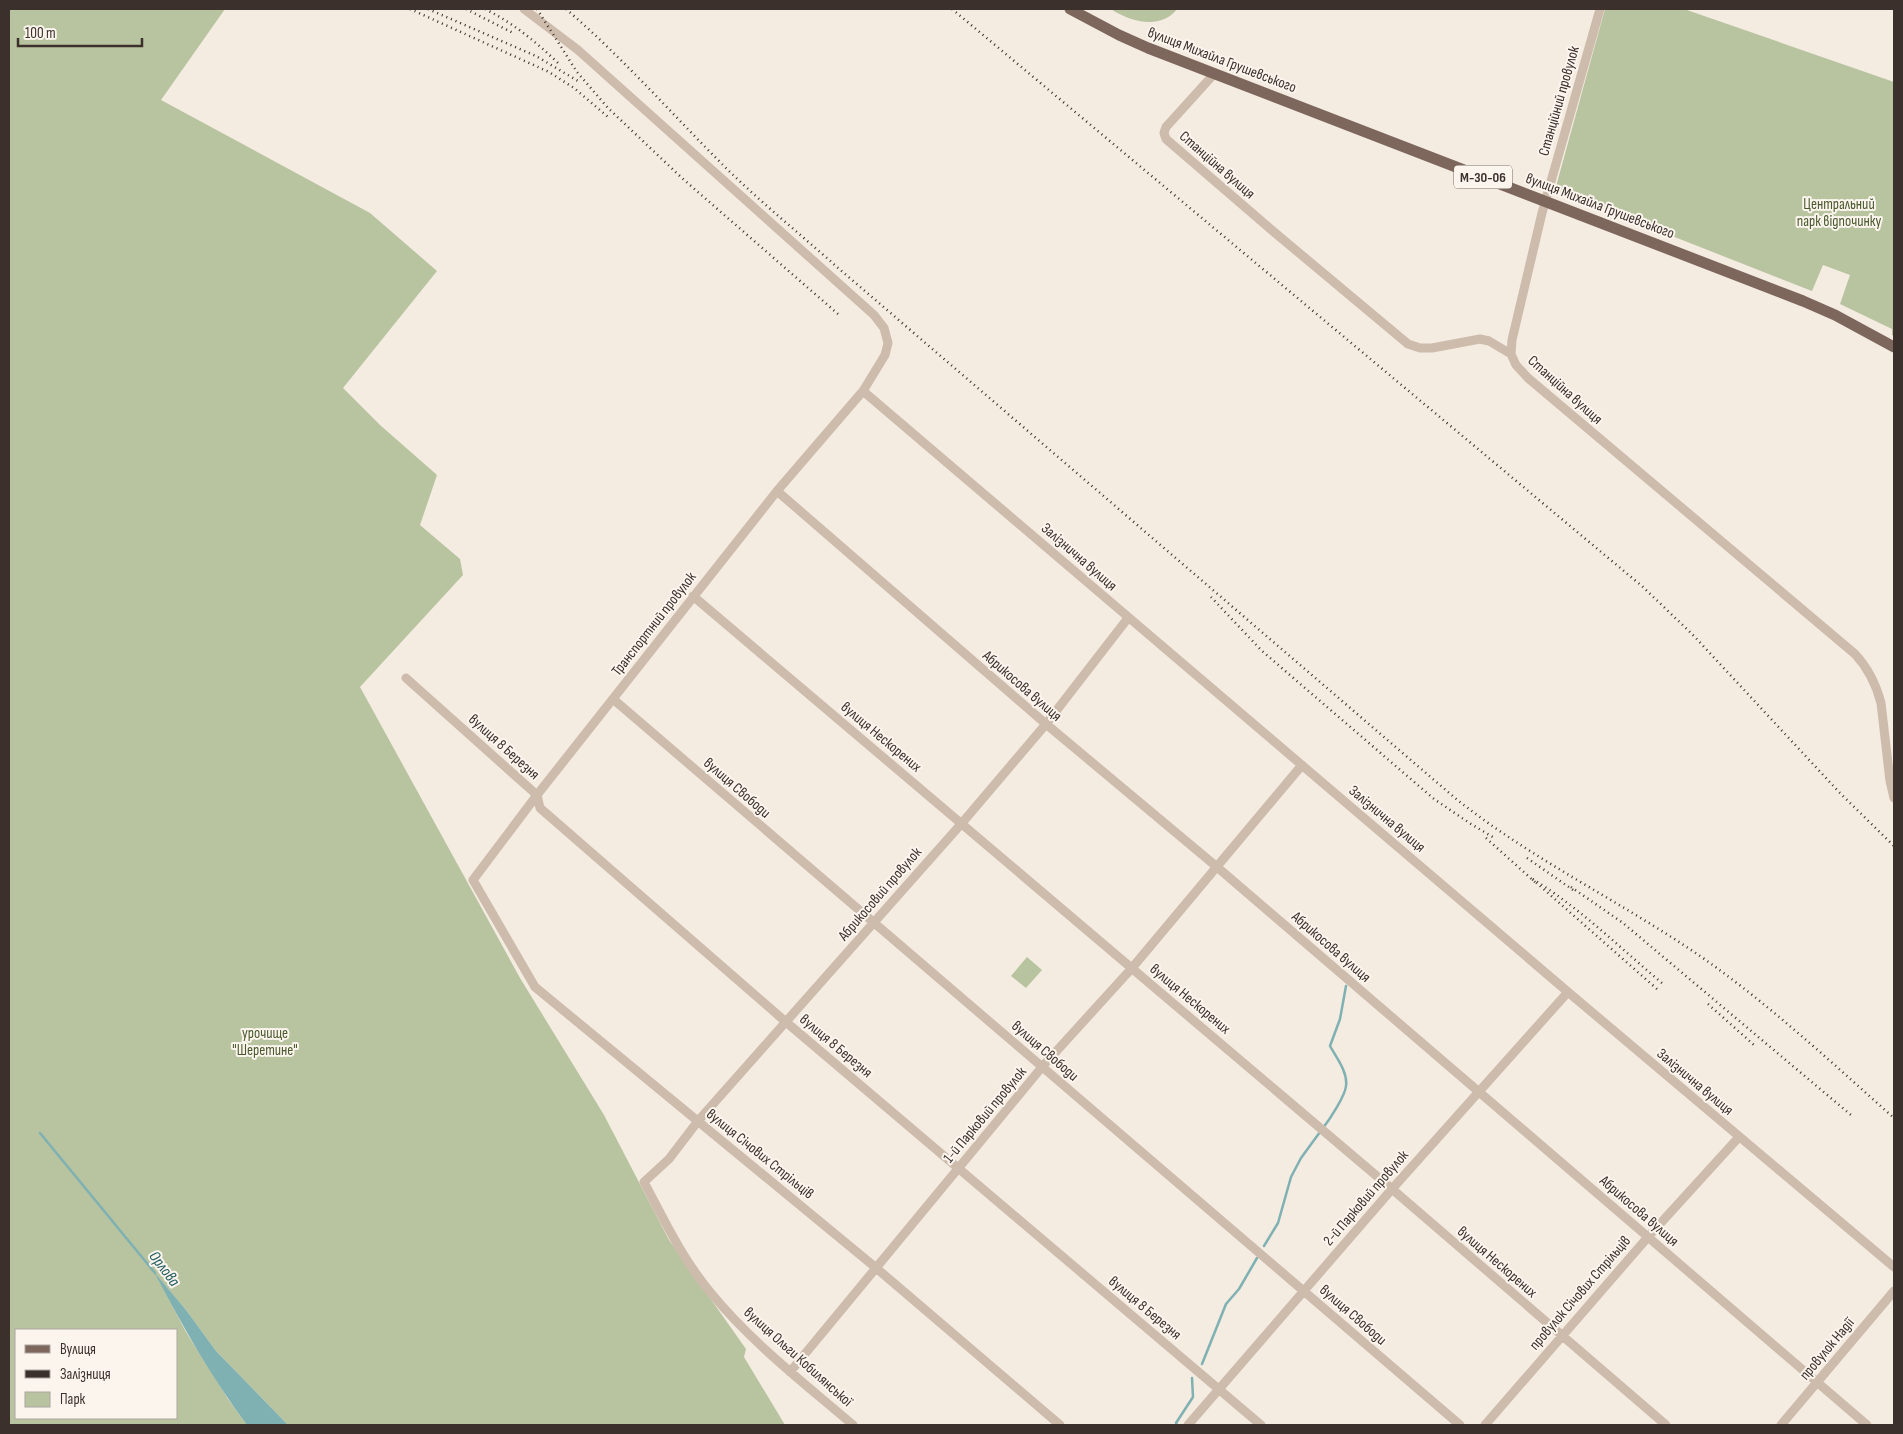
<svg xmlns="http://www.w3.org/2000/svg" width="1903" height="1434" font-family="'Sofia Sans Condensed',sans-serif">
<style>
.green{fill:#b8c4a0;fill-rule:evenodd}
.water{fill:#7fb0b2}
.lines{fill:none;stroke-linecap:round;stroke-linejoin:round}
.stream{stroke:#7fb0b2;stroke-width:2.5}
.minor{stroke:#cdbbac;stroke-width:9}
.major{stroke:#7d675c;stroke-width:11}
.rail{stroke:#3b302b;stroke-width:2.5;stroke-dasharray:1 4;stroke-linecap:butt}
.labels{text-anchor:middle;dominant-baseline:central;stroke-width:4;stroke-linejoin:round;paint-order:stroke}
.shield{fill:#fbf5ee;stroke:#756b66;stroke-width:1}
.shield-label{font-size:14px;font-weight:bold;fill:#3b302b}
.street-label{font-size:15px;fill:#3b302b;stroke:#fbf5ee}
.park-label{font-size:15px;fill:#4a5a2e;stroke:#fbf5ee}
.water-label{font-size:16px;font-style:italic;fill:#1f5a5e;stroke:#fbf5ee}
</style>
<rect width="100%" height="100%" fill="#f4ebe1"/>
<path class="green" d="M9 9H225L161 100 370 213 437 271 343 388 380 425 437 475 420 525 460 559 463 575 360 687 520 978 604 1115 669 1240 746 1349 744 1357 785 1425H288L216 1351 186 1310 156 1275 186 1332 228 1399 247 1425H9ZM16 1330H176V1418H16Z
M1111 9H1177C1161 30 1130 22 1111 9Z
M1605 9H1684L1894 82V336L1892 335V329L1840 304 1850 275 1823 265 1812 291 1555 190Z
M1027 957 1042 970 1026 988 1011 976Z"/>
<path class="water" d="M154 1272 186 1310 216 1351 288 1425H247C211 1377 182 1325 154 1272Z"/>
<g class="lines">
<path class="stream" d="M1323 1128C1330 1119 1345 1096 1346 1086 1348 1072 1336 1057 1330 1046L1340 1019 1346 986
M40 1133 155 1273
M1264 1246 1278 1223 1291 1177 1301 1158 1320 1132
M1202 1364 1226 1304 1239 1289 1257 1258
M1177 1425 1176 1423 1193 1397 1192 1378"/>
<path class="minor" d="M524 9 578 50 874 315 884 328 888 343 885 355 863 391 777 491 537 795 473 880 535 987 875 1267 1060 1425
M1214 74 1166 127 1164 133 1166 139 1274 232 1408 344 1420 348H1432L1480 339 1489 341 1511 354 1516 365 1528 378 1855 654C1869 669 1876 684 1881 703L1890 781 1894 798
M1511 354 1512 340 1542 213 1600 9
M863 391 1568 992 1894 1267
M777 491 1046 724 1217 867 1867 1425
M693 596 1392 1189 1666 1425
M406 678 537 795 540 808 786 1022 1261 1425
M613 699 1460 1425
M790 1372 1042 1067 1132 968 1302 765
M853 1425C804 1383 752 1343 711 1293 683 1260 664 1220 644 1182L669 1159 698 1121 962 823 1046 724 1128 618
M1188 1425 1392 1189 1568 992
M1485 1425 1648 1237 1739 1137
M1781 1425 1894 1291"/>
<path class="major" d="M1070 9 1119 35 1148 48 1803 301 1835 315 1894 347"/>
<path class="rail" d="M410 9 549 72 574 88 608 117
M428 9 536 56 578 81
M466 9 515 34
M485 9C513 23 535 41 558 63
M537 9 577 72 608 108 683 179 838 314
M566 9C622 57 671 113 723 165 759 201 799 233 837 267L1455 798C1531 859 1620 901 1700 956 1769 1004 1831 1062 1894 1118
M952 9 1643 587 1693 635 1839 792 1894 846
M1211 597 1262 651 1434 799 1471 824 1496 839
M1486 838 1536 883
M1527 858 1576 892
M1571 887 1623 923 1851 1115
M1657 989 1531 878C1579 907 1619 947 1662 983
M1708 1004 1754 1045"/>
</g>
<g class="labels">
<rect class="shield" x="1454" y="165.5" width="58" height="23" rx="4"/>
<g class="shield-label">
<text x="1483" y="177">М-30-06</text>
</g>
<g class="street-label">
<text transform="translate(1222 60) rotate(21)">вулиця Михайла Грушевського</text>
<text transform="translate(1559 101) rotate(-74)">Станційний провулок</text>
<text transform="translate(1217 165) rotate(41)">Станційна вулиця</text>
<text transform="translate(1600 206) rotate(21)">вулиця Михайла Грушевського</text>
<text transform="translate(1565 390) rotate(42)">Станційна вулиця</text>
<text transform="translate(1079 557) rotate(41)">Залізнична вулиця</text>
<text transform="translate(654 624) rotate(-52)">Транспортний провулок</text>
<text transform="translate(1022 686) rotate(41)">Абрикосова вулиця</text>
<text transform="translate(881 737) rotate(40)">вулиця Нескорених</text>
<text transform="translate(504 747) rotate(42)">вулиця 8 Березня</text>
<text transform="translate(737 788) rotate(41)">вулиця Свободи</text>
<text transform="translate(1387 819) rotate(40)">Залізнична вулиця</text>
<text transform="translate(880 894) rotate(-49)">Абрикосовий провулок</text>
<text transform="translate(1331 947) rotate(41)">Абрикосова вулиця</text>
<text transform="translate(1190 999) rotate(40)">вулиця Нескорених</text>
<text transform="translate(836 1046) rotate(40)">вулиця 8 Березня</text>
<text transform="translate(1045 1051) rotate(41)">вулиця Свободи</text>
<text transform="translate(1695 1082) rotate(40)">Залізнична вулиця</text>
<text transform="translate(985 1115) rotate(-50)">1-й Парковий провулок</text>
<text transform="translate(760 1154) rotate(39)">вулиця Січових Стрільців</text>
<text transform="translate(1366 1198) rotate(-49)">2-й Парковий провулок</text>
<text transform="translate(1639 1211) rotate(41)">Абрикосова вулиця</text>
<text transform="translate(1497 1262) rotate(41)">вулиця Нескорених</text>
<text transform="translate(1580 1293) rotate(-49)">провулок Січових Стрільців</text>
<text transform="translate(1145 1308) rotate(40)">вулиця 8 Березня</text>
<text transform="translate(1353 1315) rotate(41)">вулиця Свободи</text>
<text transform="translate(1827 1349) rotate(-50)">провулок Надії</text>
<text transform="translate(798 1357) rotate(42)">вулиця Ольги Кобилянської</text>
</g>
<g class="park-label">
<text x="1839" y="204">Центральний<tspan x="1839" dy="17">парк відпочинку</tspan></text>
<text x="265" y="1033">урочище<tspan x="265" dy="17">"Шеретине"</tspan></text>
</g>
<g class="water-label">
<text transform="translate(164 1269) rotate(53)">Орлова</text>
</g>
</g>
<rect width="1903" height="1434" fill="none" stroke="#3b302b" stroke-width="20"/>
<rect x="15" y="1329" width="162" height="90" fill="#fbf5ee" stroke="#aea6a0"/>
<rect x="25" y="1345" width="25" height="8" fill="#7d675c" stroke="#aea6a0"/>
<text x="60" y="1354" font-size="15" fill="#3b302b">Вулиця</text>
<rect x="25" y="1370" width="25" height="8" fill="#3b302b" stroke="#aea6a0"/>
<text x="60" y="1379" font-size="15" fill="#3b302b">Залізниця</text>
<rect x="25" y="1392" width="25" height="15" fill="#b8c4a0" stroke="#aea6a0"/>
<text x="60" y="1404" font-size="15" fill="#3b302b">Парк</text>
<path d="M18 38v8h124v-8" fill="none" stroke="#3b302b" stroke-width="2.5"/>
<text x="25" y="38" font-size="15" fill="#3b302b" stroke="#fbf5ee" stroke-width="4" paint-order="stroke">100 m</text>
</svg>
